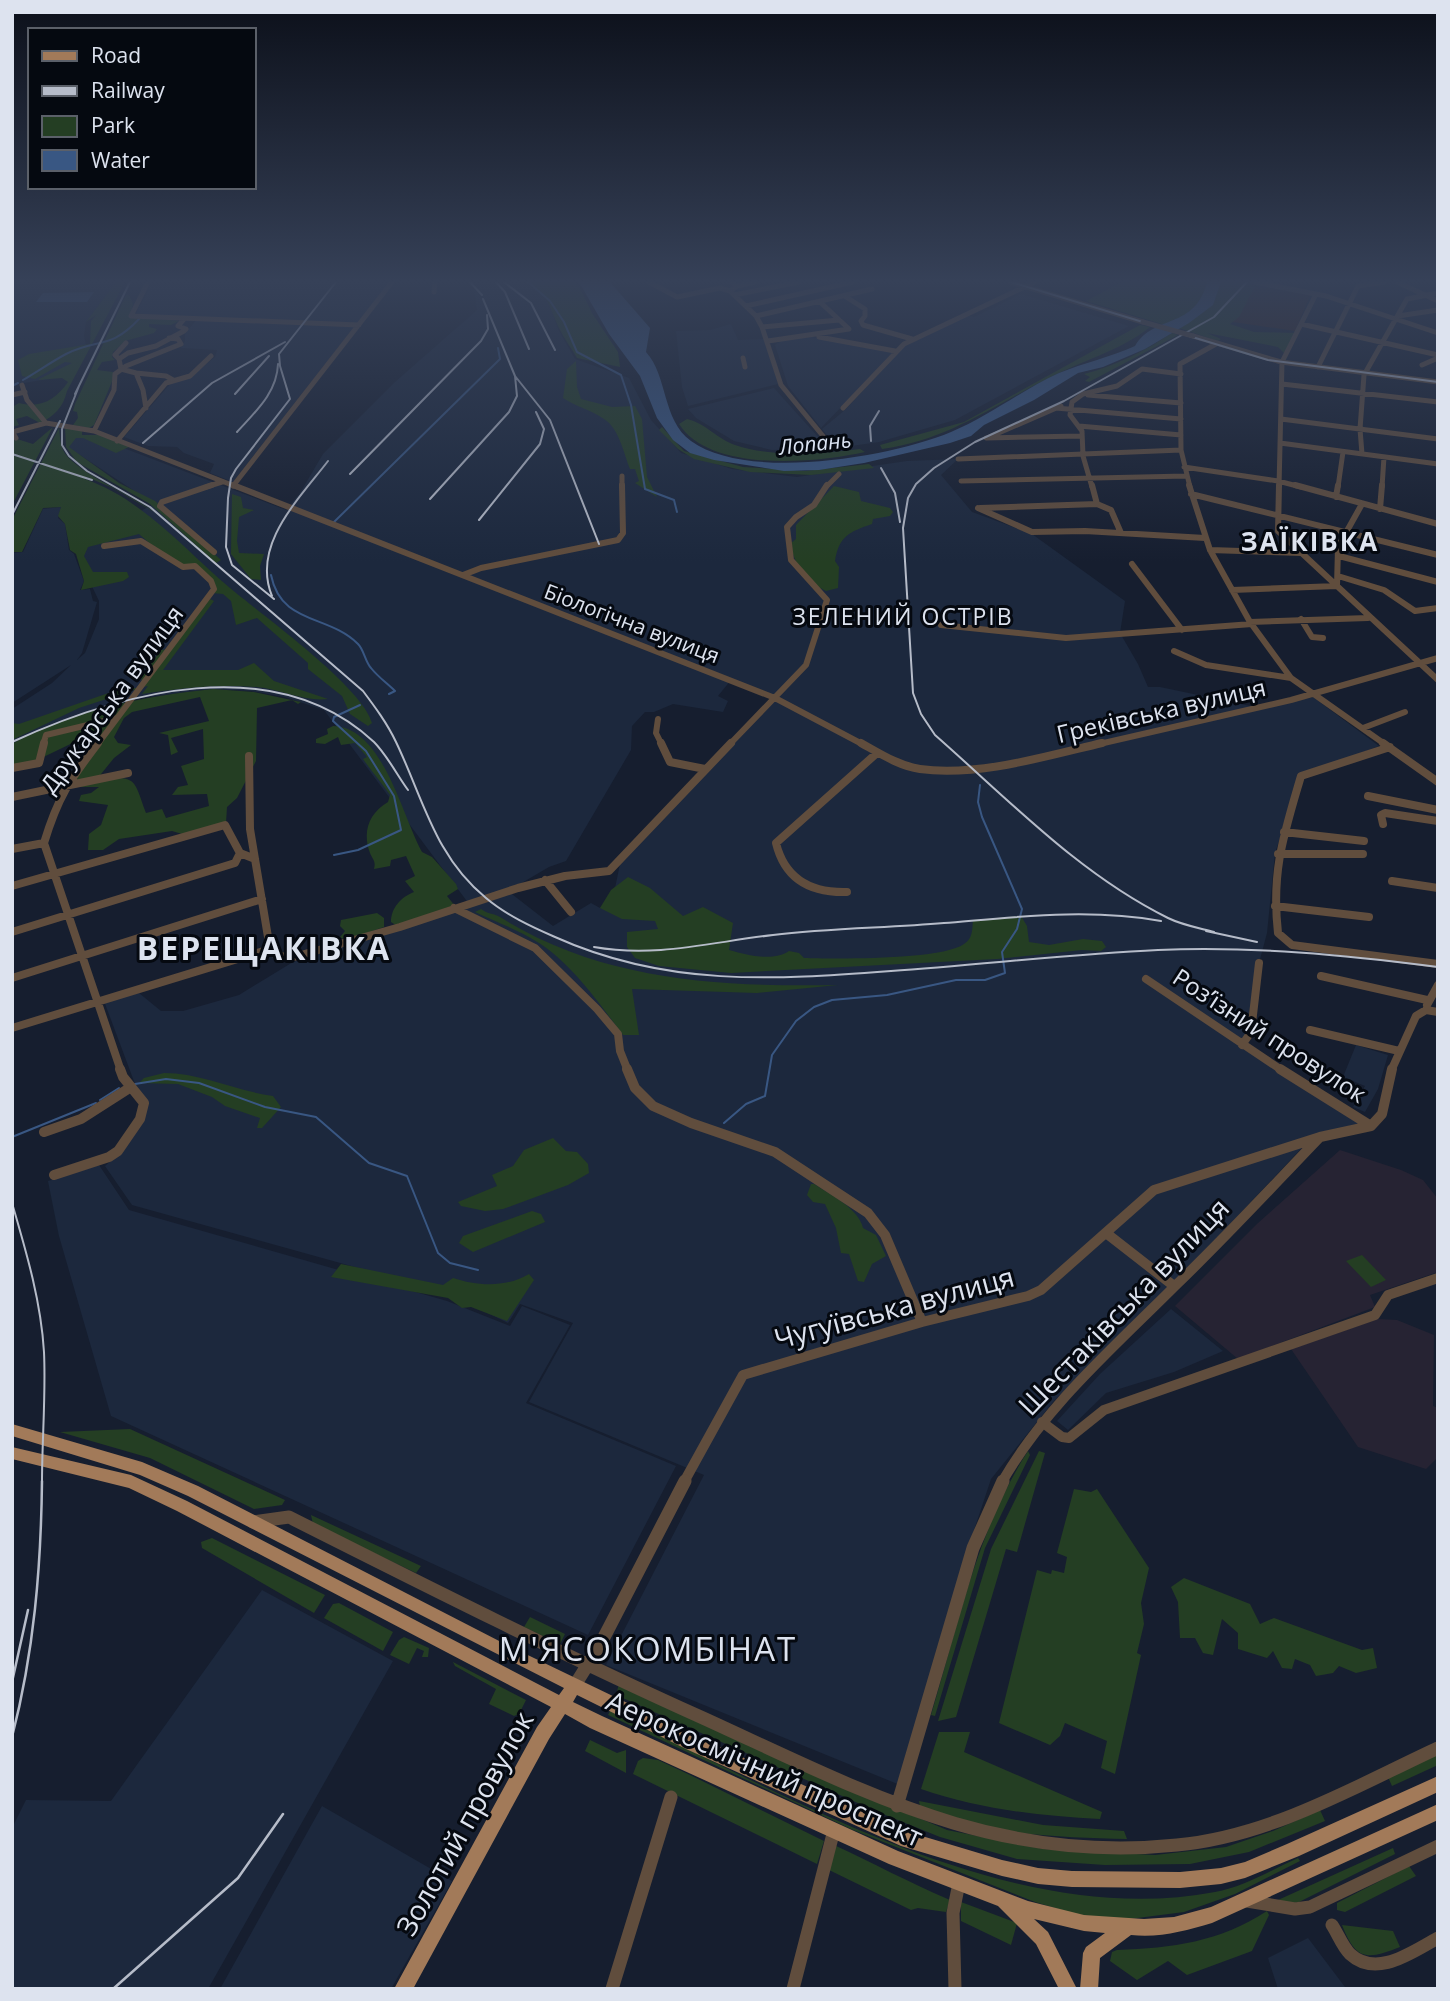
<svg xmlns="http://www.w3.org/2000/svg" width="1450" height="2001" font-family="'Open Sans',sans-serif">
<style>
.built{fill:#1c283d;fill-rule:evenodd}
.education{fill:#262333}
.medical{fill:#33201d}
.green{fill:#243e23;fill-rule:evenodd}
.water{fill:#395783}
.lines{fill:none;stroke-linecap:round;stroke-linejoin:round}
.stream{stroke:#395783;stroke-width:2}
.minor-far4{stroke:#604d3d;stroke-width:5}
.minor-far3{stroke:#604d3d;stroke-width:6}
.minor-far2{stroke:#604d3d;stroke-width:8}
.minor-far1{stroke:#604d3d;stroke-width:10}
.minor{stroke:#604d3d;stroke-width:13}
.major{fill:#a27a59;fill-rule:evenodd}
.tram{stroke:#b6bcc9;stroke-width:2}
.rail-far1{stroke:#b6bcc9;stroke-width:2}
.rail{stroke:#b6bcc9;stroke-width:2.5}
.minor-bridge{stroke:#604d3d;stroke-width:5}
.labels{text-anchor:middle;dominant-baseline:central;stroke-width:6;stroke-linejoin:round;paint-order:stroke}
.far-water-label{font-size:21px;font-style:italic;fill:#dbe4f3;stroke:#050910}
.far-street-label{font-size:21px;fill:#dde3ef;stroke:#050910}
.far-quarter-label{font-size:23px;letter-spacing:2px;fill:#dde3ef;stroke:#050910}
.street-label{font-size:24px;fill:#dde3ef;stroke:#050910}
.far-district-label{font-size:26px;font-weight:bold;letter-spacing:2px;fill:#dde3ef;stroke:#050910}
.near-street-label{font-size:28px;fill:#dde3ef;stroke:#050910}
.district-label{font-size:32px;font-weight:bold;letter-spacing:2px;fill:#dde3ef;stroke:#050910}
.near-quarter-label{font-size:33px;letter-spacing:2px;fill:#dde3ef;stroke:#050910}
</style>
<rect width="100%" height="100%" fill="#161e2f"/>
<path class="built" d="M12 282H116L86 322 84 336 86 345 69 371 48 379 12 385Z
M201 282H389L233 482 210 473 214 464 184 453 177 447 148 446 124 437 171 383 189 378 215 357 217 350 181 348 185 341V334L197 319 136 313 151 286Z
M473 282H519L538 291 549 303 558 329 575 359 629 378 651 420 681 453 732 469 797 477 907 461 958 459 941 475 972 512 1032 534 1125 601 1120 633 1138 664 1148 687H1160L1260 708 1313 697 1379 746 1301 776 1275 853 1267 933 1259 963 1253 1024 1243 1045 1364 1124 1314 1135 1198 1258 1053 1402 991 1479 970 1542 900 1785 606 1665 704 1475 529 1402 573 1323 520 1304 508 1323 448 1293 132 1205 105 1166 113 1159 144 1108 104 1001 139 993 161 1011H183L239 995 293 962 475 903 469 904 324 710 285 697 251 691 213 689 179 693 141 698 79 716 32 733 12 744V709L52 683 71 665 12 703V553L23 552 43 509 61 507 58 518 65 524 69 550 74 554 84 581 80 590 90 589 93 601 97 602 82 653 77 660 85 653 99 619V601L76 553 104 530 154 504 68 447 76 436 113 444 286 510 300 493 323 454 395 382 477 310ZM731 680 775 698 621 859 614 893 600 908 591 903 553 926 508 891 549 867 566 861 631 750 632 726 645 712H654L673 704 723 712 728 701 718 696Z
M1021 294 1129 326 955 420 879 442 844 447 830 439 822 429 845 410 905 345 967 315 974 317Z
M731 324 738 340 764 339 778 384 688 406 682 387 676 331 710 330Z
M812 337 894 352 821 428 788 386 775 345 782 340Z
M774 388 828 448 772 450 734 441 696 418 688 409Z
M1356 1045 1388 1055 1378 1089 1365 1112 1353 1107 1365 1086 1343 1077Z
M99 1165 129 1210 447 1301 510 1326 522 1306 570 1325 526 1403 676 1466 588 1635 111 1416 59 1236 48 1181Z
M1171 1309 1223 1351 1174 1372 1106 1393 1068 1430 1057 1421 1100 1374Z
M262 1590 393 1661 208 1989H12V1828L26 1800 111 1801Z
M322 1806 452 1881 391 1989H220Z
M1308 1938 1345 1987 1355 1989H1278L1268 1958Z"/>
<path class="education" d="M1340 1150 1401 1170 1423 1180 1438 1199V1272L1370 1295 1375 1307 1238 1359 1175 1306 1258 1223Z
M1378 1319 1397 1320 1434 1335 1433 1406 1438 1408V1457L1426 1469 1358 1447 1291 1349Z"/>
<path class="medical" d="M1255 286 1311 294 1295 331 1233 322Z"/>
<path class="green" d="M116 282H125L67 391C63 408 54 416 40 423L27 416 16 419 19 425 12 427V407L19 403C41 409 56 399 68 382L62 378 37 380 72 363 65 362 35 379 22 376 18 360 29 354 90 344 91 321 96 315 86 322Z
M525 282H574L580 288 592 313 618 352 620 367 577 358C572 349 565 340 560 330 549 308 550 294 525 282Z
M1122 282H1207C1202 305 1186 317 1165 325L1086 301Z
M1221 282H1249L1255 286 1239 317 1230 324 1254 332 1297 333 1284 353 1278 347 1207 333 1221 339 1218 341 1179 328 1213 305Z
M126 295H129L133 304 130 316 179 321 171 325 149 324V327L157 329 154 333 125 341 113 352 112 357 115 360 102 362 97 370 113 372V379L94 425 89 428 73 425 78 418 77 412 73 411 75 404Z
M1140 325 1150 327C1123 349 1087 359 1055 375 995 404 950 440 882 449L880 445 964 422Z
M1172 333 1178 335 1089 382 1085 381 1090 377 1084 374C1115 366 1145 351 1172 333Z
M576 361 577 387 581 399 612 407 635 406 642 419 647 477 657 497 635 483 639 481 635 469H630C624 454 619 428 604 419 592 410 576 407 563 398L567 369Z
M687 419C707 424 717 439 735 445 775 458 819 454 860 449L865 452C816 463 710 473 679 424Z
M53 427 12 505V434L17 439 33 444Z
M65 427 82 431V435H104L131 446 116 453 83 438H76L69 447 119 483 155 501 221 560 216 563 150 504 77 462 66 447Z
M662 427 684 451 743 467 805 471 869 464 874 468 811 475 750 472 694 459 678 449 659 430Z
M59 428C60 435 60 443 63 450 72 470 133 496 154 512L113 488 87 477 85 479C104 486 121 495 137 507 171 531 199 562 230 588 261 614 363 687 372 723L368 726 350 714 342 696 308 669V663L257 618 236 625 231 601 223 594 212 593 214 589 195 566H176L139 534 88 547 84 556 93 572H127L129 577 123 581 81 590 84 581 76 554 70 550 65 524 58 516 61 507 43 508 22 552H12V520Z
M834 486 859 492 861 501 890 508 893 512 890 516 873 519 872 524C849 532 839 536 835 561L839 567 838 588 826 591C809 583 791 561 791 543L796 539V525Z
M232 494 241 497 243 508 254 510 239 517 237 541 239 553 264 554 260 566 261 580 251 579 231 554Z
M210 599 214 601 163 670H238L254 663 274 681 328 699C305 702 280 689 257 687 218 684 181 688 142 694L148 686 143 687 141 677 161 650 171 649Z
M123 688H140L79 708 12 740V723L19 724Z
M213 689 254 692 301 702 298 704 292 700 257 708 256 761 237 798 227 807 226 823 182 834 172 831 119 839 103 850H88L89 834 101 825 108 805 79 801 81 795 91 793 99 787H74L68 783 97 743 85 737 31 763 12 766V744C73 710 144 696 213 689ZM200 697 209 721 159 733 168 735 171 755 178 752 171 738 203 729 204 759 181 766 188 785 178 787 172 795 207 794 209 806 166 818 162 809 146 813C133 777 137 776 97 779L114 758 131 745 118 743 114 737 124 718 132 712Z
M333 726C383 727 402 816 422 852L432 857 456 884 458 889 447 896 455 906 397 926 391 922C391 908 401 897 414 892L405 881 415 876 406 856 391 860 390 866 374 869C376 861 373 860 370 853 362 832 369 813 388 802L390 795C381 782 372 772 363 759L367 757 355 743 341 745 338 737 325 744 316 743V739L328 734 327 729Z
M628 877 650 888 683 916 703 907 733 923 729 950C747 955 773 962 789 951L799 953 804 958C835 959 942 960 964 944 973 938 972 930 973 920L1021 916 1027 926 1029 942 1049 945 1083 939 1102 941 1106 947 1101 951 1082 950 997 959 731 973 659 966 635 958 627 947V932L658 929 655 921 622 919 600 908 611 890Z
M481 909C487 914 493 913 500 917 602 981 721 987 838 985L757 993 632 989 639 1035H623C599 1003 573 965 539 943 519 930 496 922 475 912Z
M377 913 384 918V927L345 940 340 937 345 931 340 926 341 920Z
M164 1073C201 1073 236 1091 273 1096L281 1107 262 1128H257L260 1118 225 1106 212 1097 178 1084 139 1083 144 1078Z
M553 1138 566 1151 577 1152 588 1164 589 1173 568 1185 503 1209 485 1211 461 1206 458 1202 497 1186 492 1175 513 1166 524 1150Z
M811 1184H814C831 1195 858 1208 863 1228L876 1235 886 1256 872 1264 864 1282 858 1281 849 1254 841 1253 836 1228 825 1204 813 1202 807 1195Z
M532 1211 541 1214 545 1222 473 1252 459 1243 463 1236Z
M1362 1255 1386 1280 1371 1287 1346 1261Z
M341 1264 443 1285 453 1278C477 1286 506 1288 529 1274L534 1280 507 1321 471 1307 462 1308 448 1298 331 1277Z
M130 1429 285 1500 282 1505 254 1509 150 1458 60 1432Z
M1028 1451 1030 1455 985 1548 935 1716 931 1715C958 1625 977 1530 1028 1451Z
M1039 1451 1045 1453 1017 1552 1006 1549 956 1717 938 1721 991 1549Z
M1074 1489 1091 1492 1097 1489 1149 1568 1141 1603 1144 1624 1137 1653 1141 1655 1115 1774 1101 1768 1107 1741 1065 1723 1060 1736 1050 1745 999 1723 1037 1570 1051 1574 1052 1570 1064 1573 1067 1557 1057 1553Z
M311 1515 421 1566 416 1573 313 1524Z
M212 1538 325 1595 314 1613 202 1548 201 1542Z
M1184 1578 1250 1604 1260 1624 1274 1618 1362 1650 1373 1648 1377 1668 1356 1673 1339 1666 1333 1673 1316 1676 1310 1665 1295 1659 1292 1669 1282 1668 1273 1651 1267 1658 1238 1649V1633L1222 1619 1213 1655 1203 1653 1195 1638H1180L1178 1602 1171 1587Z
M339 1603 393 1632 383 1651 324 1618 333 1604Z
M530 1617 565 1634 560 1644 524 1627Z
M404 1637 429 1648 428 1657H422L424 1651 417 1648 409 1664 390 1655 399 1640Z
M453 1662 526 1700 519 1714 514 1716 489 1704 496 1689 455 1666Z
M619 1684 799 1767 947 1830 1044 1849 1155 1855 1226 1847 1273 1831 1320 1810 1325 1821 1249 1852 1190 1864 1105 1865 1017 1859 940 1837 878 1812 616 1695Z
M610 1711C788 1795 1011 1931 1215 1892 1243 1887 1271 1870 1298 1858L1300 1861 1235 1894 1184 1912 1122 1920 1075 1914 1035 1902 853 1830 608 1715Z
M939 1732H970L964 1752 1102 1812 1100 1819C1039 1816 979 1809 921 1789Z
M590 1740 617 1753 626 1750V1773L585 1751Z
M1438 1754V1765L1392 1786 1388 1777Z
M643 1758 658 1760 688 1774 824 1841 817 1864 633 1774 638 1761Z
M919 1801 1043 1825 1124 1831 1127 1839C1061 1837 981 1836 920 1807Z
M834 1845C873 1863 910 1883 950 1900L946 1912 918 1908 911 1910 827 1869Z
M1393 1848 1395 1854 1299 1902 1292 1903 1278 1900Z
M1409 1866 1416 1876 1345 1912 1337 1910V1903Z
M961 1902 1017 1923 1011 1945 961 1921Z
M1267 1911 1269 1915 1252 1951 1187 1975 1168 1961 1137 1980 1110 1961 1112 1952 1117 1950C1173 1948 1219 1942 1267 1911Z
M1342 1925 1393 1931 1400 1947C1367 1960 1356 1961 1342 1925Z"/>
<path class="water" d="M579 282H610L650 328 646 352C668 376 662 420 691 441 748 482 891 457 951 432 989 416 1022 390 1059 373 1084 363 1110 357 1135 346 1154 314 1195 330 1207 282H1221L1213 305 1189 323 1145 349 1103 367 1078 373 1034 400 984 425 971 436 950 443 864 463 819 470 784 471 714 460 690 453 673 440 657 418 640 376 609 334Z
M94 292 87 302H36L43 293Z"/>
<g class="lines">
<path class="stream" d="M528 282 550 301 564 322 577 352 621 375 631 405 645 489 674 500 677 512
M23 380C37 372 51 362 66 354 98 338 110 350 139 319
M12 386 18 383
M333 523 500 359 498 348
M271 575C281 625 328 614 358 644 364 650 365 661 371 668 378 677 387 683 395 691L389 694
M334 855 358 850 401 830 394 796 366 751 333 721 334 717 360 705
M135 1084 166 1079 199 1083 265 1107 316 1117 369 1163 407 1176 438 1253 450 1263 478 1270
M100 1100 119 1088
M724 1123 746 1104 765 1096 772 1055 796 1021 814 1007 832 1000 887 995 956 980H985L1005 973 1002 952 1017 929 1022 909 982 817 978 802 980 785
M12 1137 96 1103"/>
<path class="minor-far4" d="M148 282 131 316 359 325
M649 282 677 297 720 288 730 291
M731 282 737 286 730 291 756 316 762 327 781 385 832 447 838 448
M1010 282 1143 322
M1254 282 1326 296 1438 333
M1397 282 1438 301
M737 286 755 282
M434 292 435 282
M734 295 799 282
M846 297 865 309V316L861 321 863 325 912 339
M746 306 853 282
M756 316 872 289
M1398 316 1438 310
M1301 324 1438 355
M762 327 839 320
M1193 336 1281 362 1438 382
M819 337 895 351
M768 341 849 329 820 302
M743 358 745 367
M119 359 115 355 126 343
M1422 365 1438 358
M1318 367 1358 286 1385 282
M121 369 119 359 128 353 156 346 184 331 186 329 178 326 184 319
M121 369 136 373 143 390 146 408
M136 373 166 376 173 380
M1282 384 1438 402
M22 385 27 400 46 423 94 431 237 487
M12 395 25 392
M1088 395 1181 403
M843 408 904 344 1035 282
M1056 408 1181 419
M1281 419 1438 439
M1079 426 1181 435
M94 431 114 390 115 374 126 366 181 344 178 339 169 338
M16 438 13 433 16 431 46 423
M986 438 1081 436
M987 438 1061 406
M117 441 166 383 190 376 211 356
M1280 443 1438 464
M1362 454 1360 429 1364 375 1407 299 1438 293
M958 459 1181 450
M1184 467 1278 481 1301 487
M622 476V487
M961 481 1186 476
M233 486 392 282
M206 487 222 482
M826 487 839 474
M1092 487 1083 456 1082 431 1070 415 1072 402 1083 394 1117 386 1142 369 1181 374
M1190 487 1181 450 1180 364 1216 344
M1279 487 1282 362 1316 294
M1338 487 1343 452
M1382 487 1384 457"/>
<path class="minor-far3" d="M212 485 162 502 160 506 214 552
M233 485 775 698 864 745
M1092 485 1097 504 1111 510 1121 533
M1189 485 1210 550 1250 622 1291 678 1386 745
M1279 485 1278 531 1438 680
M1295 485 1438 524
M1191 494 1438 555
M1336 497 1338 485
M978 508 1032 532 1085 531 1205 538
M980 508 1097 504
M1380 509 1382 485
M1210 550 1301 553
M1339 556 1438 582
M1132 564 1182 630
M463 575 481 568 618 540 623 533 622 485
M1338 576 1384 590 1415 611 1438 608
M1232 590 1337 586 1338 547 1362 504
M1301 619 1312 637 1323 638
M1250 622 1368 618
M941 625 1066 638 1252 624
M1174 651 1206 665 1291 678
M658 719 656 733 662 745
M1363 728 1405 712
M43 745 46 735 117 718
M97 745 214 589 211 581 195 566 183 567 141 541 104 546
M729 745 806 665 827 600 791 560 787 527 796 517 814 505 827 485
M1095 745 1291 700 1438 658"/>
<path class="minor-far2" d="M98 743C69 781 58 797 44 843L121 1071
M661 743 670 762 705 769
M861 743C879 753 899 766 920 769 977 777 1047 756 1102 743
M1383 743 1438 782
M1390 747 1301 776C1284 834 1271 871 1278 933L1292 945 1438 964
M249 756 250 829 270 949
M12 768 39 763 44 743
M1368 796 1438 810
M12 797 128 773
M1383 824 1381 815 1385 813 1438 821
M1284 832 1364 841
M12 849 44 843
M1278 854H1363
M545 880 571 912
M1392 881 1438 888
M12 886 225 825 240 853 255 859
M847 892C812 893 785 880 776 843L877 753
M1275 906 1369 917
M454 908 535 948 597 1009 618 1034 620 1051 628 1071
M12 932 235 863 240 853
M1321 976 1427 1000
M12 978 262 899
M1146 979 1283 1071
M1427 1005 1438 985
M1426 1010 1438 1012
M12 1028 270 949 277 956 294 957 400 927 518 888 565 876 609 871 731 743
M1310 1030 1399 1051
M1242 1045 1251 1032 1259 963
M1391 1071 1416 1016 1426 1010"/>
<path class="minor-far1" d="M627 1069 635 1088 653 1106 691 1123 775 1152 868 1213 885 1235 922 1322
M1280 1069 1371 1126
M44 1132 81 1119 131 1087
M54 1175 109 1157 118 1151 140 1119 144 1103 123 1077 120 1069
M1106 1233 1174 1286
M1042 1422 1062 1437 1069 1438 1104 1410 1375 1315 1388 1295 1438 1278
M684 1482 743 1375 922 1322 1028 1296 1041 1290 1154 1190 1320 1137 1371 1126 1382 1114 1392 1069
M1002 1482C1045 1407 1113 1348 1174 1287 1224 1239 1271 1188 1319 1138"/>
<path class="minor" d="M253 1522 289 1517C426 1586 563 1655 703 1718 863 1791 994 1864 1177 1845 1271 1836 1354 1787 1438 1748
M575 1685 600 1645 685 1481
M897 1806 973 1548 1003 1481
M1247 1901 1295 1909 1310 1907 1438 1846
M1332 1925C1338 1934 1342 1946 1350 1954 1377 1979 1413 1951 1438 1938
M612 1989 671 1797
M793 1989 834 1830
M955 1989 953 1913 959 1883"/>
<path class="major" d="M12 1424 142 1462 198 1486 505 1644 698 1737 902 1830 1002 1860 1038 1868 1072 1871 1180 1872 1221 1868 1245 1862 1287 1844 1438 1776V1792L1299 1856 1245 1878 1221 1884 1180 1888 1072 1887 1038 1884 1002 1876 901 1846 686 1749 577 1695 573 1702 602 1716 898 1851 1028 1901 1084 1915 1144 1919 1174 1917 1211 1907 1438 1804V1820L1212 1923C1185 1931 1160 1938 1131 1935L1100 1958 1098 1989H1080L1083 1953 1086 1947 1105 1933 1084 1931 1034 1919 1048 1932 1077 1989H1059L1036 1944 998 1906 889 1864 590 1728 565 1714 549 1739 413 1989H394L537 1727 551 1707 177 1511 129 1488 12 1459V1447L131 1475 187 1501 559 1695 564 1688 188 1496 140 1475 12 1436Z"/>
<path class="tram" d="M1011 282 1268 360 1438 382"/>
<path class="rail-far1" d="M470 282 482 295
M496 282 505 292 529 349
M504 282 531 303 555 350
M515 376 550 420 599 544
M79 386 62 429V445L69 456 87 471 150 507 363 691C375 707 387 723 396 742 423 798 435 857 486 898 506 915 532 927 555 937 666 987 773 980 891 971 980 965 1069 954 1158 950 1253 946 1345 955 1438 967
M75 394 130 282
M235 394 269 356
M237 432C255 412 277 393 278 364
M871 441 870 426 879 411
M143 443 212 383 285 342
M12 454 92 480
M881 468 895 493 900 522
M350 474 481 341 488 329 487 315
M430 499 509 412 517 396 515 376 483 299
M12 515 60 421
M479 520 540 444 544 429 536 412
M272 596C251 545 299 499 328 461
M274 599 232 565 226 547 228 498 231 478 236 469 290 399 280 366 279 354 336 282
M12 742C121 692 274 649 374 742 387 755 397 775 408 790
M1206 931 1257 942
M1214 932C1199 928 1182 925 1168 918 1079 874 1009 800 935 735L921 714 913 693 903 528 908 498 916 484 934 468 975 442 1064 401 1214 317 1247 282
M594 947C656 958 712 942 773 935 830 928 887 928 944 923 1017 917 1088 908 1161 921
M12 1203C26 1251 41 1301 44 1352 46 1395 42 1439 42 1482"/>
<path class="rail" d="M12 1682 28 1610
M12 1737C34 1652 41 1568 42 1481
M113 1989 238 1878 283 1814"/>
<path class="minor-bridge" d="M1143 322 1193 336"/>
</g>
<linearGradient id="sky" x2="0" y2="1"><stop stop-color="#0c101a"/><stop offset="0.5" stop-color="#364158"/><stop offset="1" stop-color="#364158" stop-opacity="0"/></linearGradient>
<rect width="1450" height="562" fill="url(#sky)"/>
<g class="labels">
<g class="far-water-label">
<text transform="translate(815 443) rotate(-6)">Лопань</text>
</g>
<g class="far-street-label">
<text transform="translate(632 623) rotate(21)">Біологічна вулиця</text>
</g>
<g class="far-quarter-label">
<text x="903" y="616">ЗЕЛЕНИЙ ОСТРІВ</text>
</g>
<g class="street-label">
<text transform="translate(111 699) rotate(-54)">Друкарська вулиця</text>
<text transform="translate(1161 710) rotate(-13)">Греківська вулиця</text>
<text transform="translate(1270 1035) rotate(33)">Роз’їзний провулок</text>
</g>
<g class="far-district-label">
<text x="1310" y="541">ЗАЇКІВКА</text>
</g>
<g class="near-street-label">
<text transform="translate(1123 1306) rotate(-46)">Шестаківська вулиця</text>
<text transform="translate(894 1307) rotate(-15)">Чугуївська вулиця</text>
<text transform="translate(765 1768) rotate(24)">Аерокосмічний проспект</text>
<text transform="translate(464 1823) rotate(-61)">Золотий провулок</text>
</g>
<g class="district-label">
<text x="264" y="947">ВЕРЕЩАКІВКА</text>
</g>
<g class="near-quarter-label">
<text x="648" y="1648">М'ЯСОКОМБІНАТ</text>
</g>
</g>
<rect width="1450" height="2001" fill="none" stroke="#dde3ef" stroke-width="28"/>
<rect x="28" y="28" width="228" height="161" fill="#050910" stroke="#5b6069" stroke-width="2"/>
<rect x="42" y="51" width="35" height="10" fill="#a27a59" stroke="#5b6069" stroke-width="2"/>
<text x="91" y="63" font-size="21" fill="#dde3ef">Road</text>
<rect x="42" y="86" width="35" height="10" fill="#b6bcc9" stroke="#5b6069" stroke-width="2"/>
<text x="91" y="98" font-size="21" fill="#dde3ef">Railway</text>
<rect x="42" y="116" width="35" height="21" fill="#243e23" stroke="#5b6069" stroke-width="2"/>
<text x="91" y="133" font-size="21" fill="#dde3ef">Park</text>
<rect x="42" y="150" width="35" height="21" fill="#395783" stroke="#5b6069" stroke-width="2"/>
<text x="91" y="168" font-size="21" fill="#dde3ef">Water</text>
</svg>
